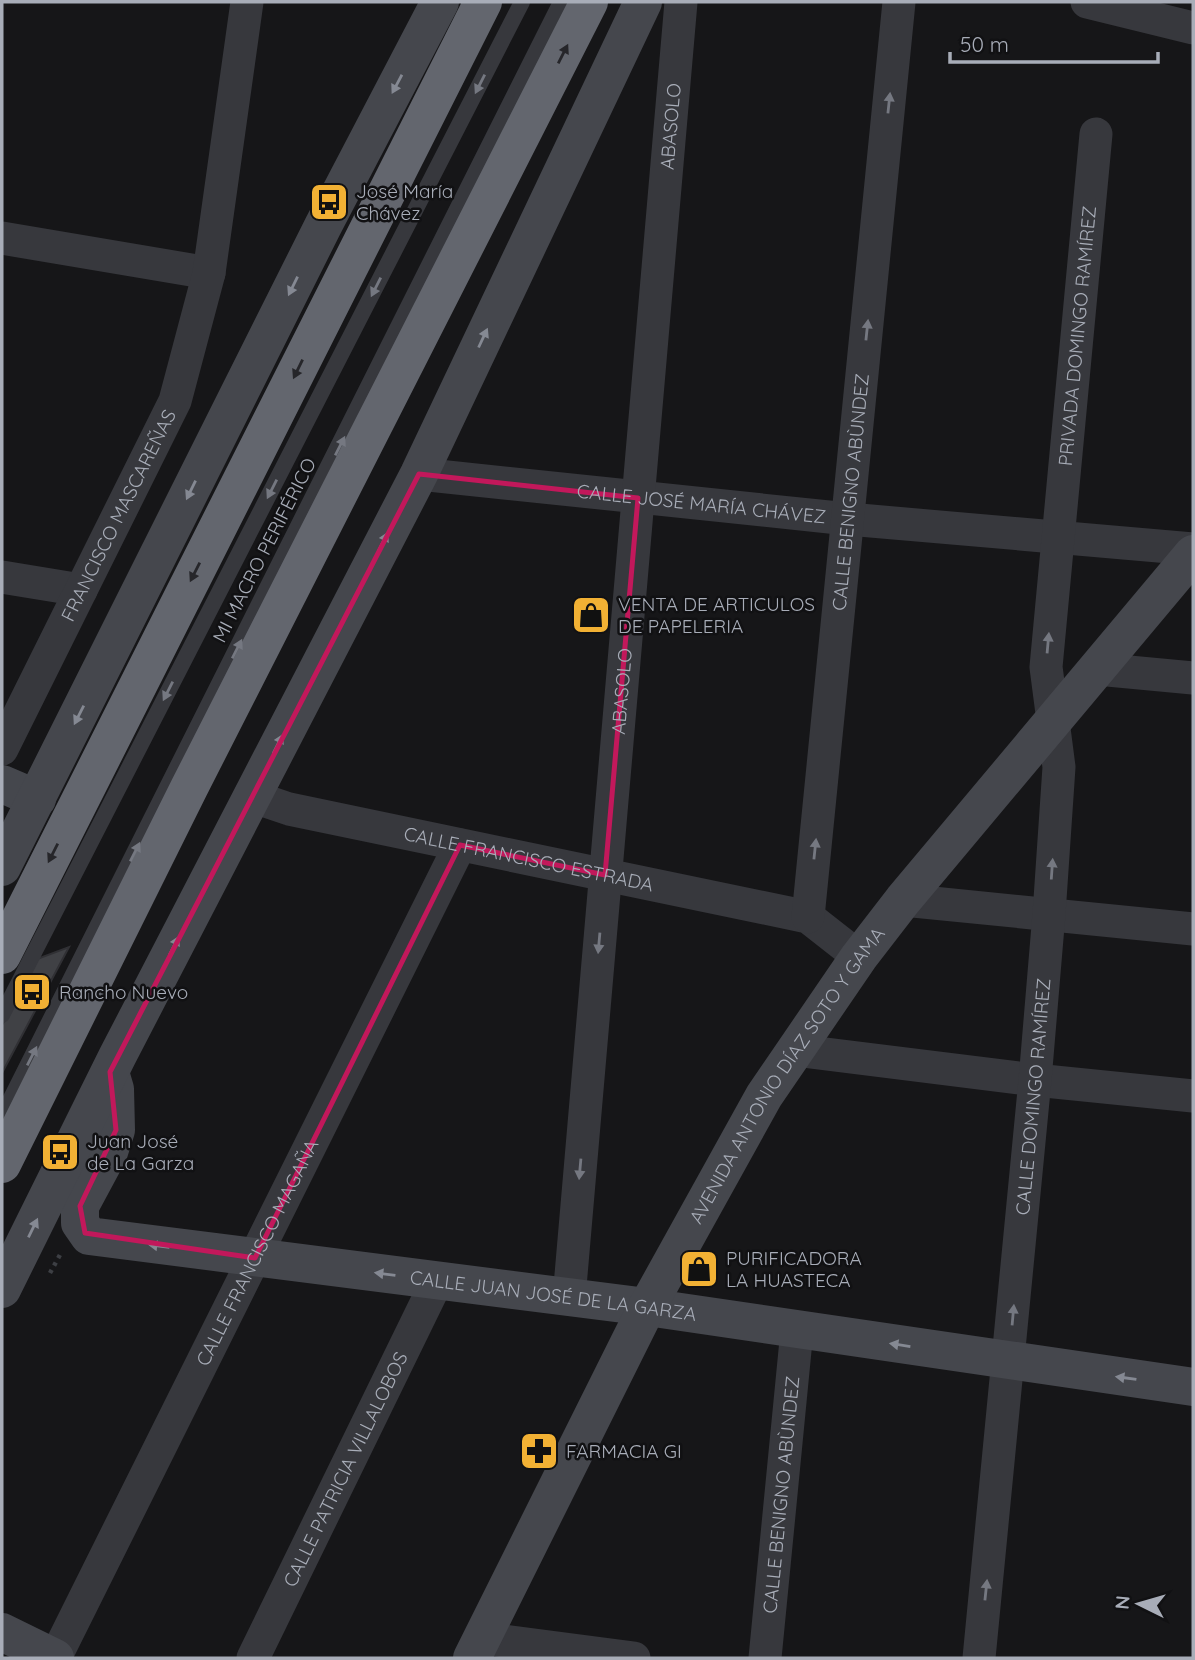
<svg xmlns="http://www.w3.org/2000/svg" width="1195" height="1660" font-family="Quicksand,sans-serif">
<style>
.building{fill:#404145;stroke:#303034;stroke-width:2}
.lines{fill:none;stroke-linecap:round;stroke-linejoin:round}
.path{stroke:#3d3f44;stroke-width:4.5;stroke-dasharray:3.5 5;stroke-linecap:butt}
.lane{stroke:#37383d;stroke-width:16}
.street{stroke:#37383d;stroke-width:33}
.secondary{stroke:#45474d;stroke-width:38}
.highway{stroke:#63666e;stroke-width:38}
.oneway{fill:#26262a}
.oneway2{fill:#858993}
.oneway3{fill:#757881}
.marked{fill:none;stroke:#c2185b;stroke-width:5;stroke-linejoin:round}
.labels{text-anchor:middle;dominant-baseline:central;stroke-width:5;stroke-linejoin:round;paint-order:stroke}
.street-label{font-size:19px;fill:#a8adb8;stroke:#111113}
.poi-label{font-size:19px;fill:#a8adb8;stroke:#111113;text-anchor:start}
</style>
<rect width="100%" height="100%" fill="#161618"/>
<path class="building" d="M69 947 2 1073V1025L37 959Z"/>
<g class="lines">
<path class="path" d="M50 1273 61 1253"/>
<path class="lane" d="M2 1015 522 2
M2 1116 561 2"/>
<g class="street">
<path d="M1087 2 1193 28"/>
<path d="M2 238 209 273"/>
<path id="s1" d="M419 474 848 519 1193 549"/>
<path d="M2 577 81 590"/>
<path d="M1097 669 1193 678"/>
<path id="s2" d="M2 749 175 401 209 273 247 2"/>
<path id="s3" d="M251 796 289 809 808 917 859 957"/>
<path d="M903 900 1193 929"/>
<path id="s4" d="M808 917 899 2"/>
<path d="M794 1050 1035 1080 1193 1096"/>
<path id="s5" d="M569 1298 681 2"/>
<path d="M481 1638 634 1658"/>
<path id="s6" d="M55 1658 460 845"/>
<path id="s7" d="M253 1658 437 1281"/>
<path id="s8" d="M765 1658 797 1330"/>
<path id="s9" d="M979 1658 1035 1080 1049 914 1059 767 1046 667 1096 134"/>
</g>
<g class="secondary">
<path d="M2 784 37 799"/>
<path d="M2 867 323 226 440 2"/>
<path id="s10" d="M110 1072 115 1089 116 1130 109 1152 80 1206V1223L89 1236 647 1307 1193 1387"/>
<path d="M2 1289 117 1057 419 474 643 2"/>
<path d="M2 1632 55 1658"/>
<path id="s11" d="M472 1658 647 1307 764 1096 859 957 903 900 1193 554"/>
</g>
<path class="highway" d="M2 955 483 2
M2 1164 189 788 589 2"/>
</g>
<defs><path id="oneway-solid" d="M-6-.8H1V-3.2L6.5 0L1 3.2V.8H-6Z" transform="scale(1.75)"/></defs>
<g class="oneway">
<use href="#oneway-solid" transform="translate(563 54) rotate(-63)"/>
<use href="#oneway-solid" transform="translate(298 369) rotate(116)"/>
<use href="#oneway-solid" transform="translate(195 572) rotate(117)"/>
<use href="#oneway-solid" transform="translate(53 853) rotate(117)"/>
</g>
<g class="oneway2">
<use href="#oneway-solid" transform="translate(397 84) rotate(118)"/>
<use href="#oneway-solid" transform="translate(293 286) rotate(116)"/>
<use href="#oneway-solid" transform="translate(483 338) rotate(-65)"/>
<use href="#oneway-solid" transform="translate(191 490) rotate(116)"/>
<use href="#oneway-solid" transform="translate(383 542) rotate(-63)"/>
<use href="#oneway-solid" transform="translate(79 715) rotate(117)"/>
<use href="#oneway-solid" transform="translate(278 744) rotate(-63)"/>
<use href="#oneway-solid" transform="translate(174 946) rotate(-63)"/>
<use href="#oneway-solid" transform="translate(33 1228) rotate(-64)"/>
<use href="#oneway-solid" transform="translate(159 1246) rotate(-173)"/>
<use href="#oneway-solid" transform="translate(385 1274) rotate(-173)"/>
<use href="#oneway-solid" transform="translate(900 1345) rotate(-171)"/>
<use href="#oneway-solid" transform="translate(1126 1378) rotate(-172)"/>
</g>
<g class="oneway3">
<use href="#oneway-solid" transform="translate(480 84) rotate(117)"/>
<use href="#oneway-solid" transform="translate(889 103) rotate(-84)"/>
<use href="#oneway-solid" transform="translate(376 287) rotate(117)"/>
<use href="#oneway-solid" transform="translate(867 330) rotate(-84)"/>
<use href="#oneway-solid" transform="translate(340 446) rotate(-63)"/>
<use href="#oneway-solid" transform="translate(272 489) rotate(117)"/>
<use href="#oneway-solid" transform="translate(1048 643) rotate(-85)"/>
<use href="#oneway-solid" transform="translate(237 649) rotate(-63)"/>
<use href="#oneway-solid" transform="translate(168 691) rotate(117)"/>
<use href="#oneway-solid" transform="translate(815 849) rotate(-84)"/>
<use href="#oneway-solid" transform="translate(135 852) rotate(-63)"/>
<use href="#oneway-solid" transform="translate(1052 869) rotate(-86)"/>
<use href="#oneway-solid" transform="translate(599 943) rotate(95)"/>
<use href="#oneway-solid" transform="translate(32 1056) rotate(-63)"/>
<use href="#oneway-solid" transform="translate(580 1169) rotate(95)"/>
<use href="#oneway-solid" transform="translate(1013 1315) rotate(-85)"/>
<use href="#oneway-solid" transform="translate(986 1590) rotate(-84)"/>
</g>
<path class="marked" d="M419 474 638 498 605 875 460 845 255 1258 85 1233 80 1206 116 1130 110 1072Z"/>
<defs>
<symbol id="bus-square" viewBox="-11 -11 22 22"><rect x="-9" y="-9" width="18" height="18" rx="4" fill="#f2b134" stroke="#111113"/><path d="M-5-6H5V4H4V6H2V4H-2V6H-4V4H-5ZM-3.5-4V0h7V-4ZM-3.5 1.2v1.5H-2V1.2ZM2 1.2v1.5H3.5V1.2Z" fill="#111"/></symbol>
<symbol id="shop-square" viewBox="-11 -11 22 22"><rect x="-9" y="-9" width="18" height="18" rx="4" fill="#f2b134" stroke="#111113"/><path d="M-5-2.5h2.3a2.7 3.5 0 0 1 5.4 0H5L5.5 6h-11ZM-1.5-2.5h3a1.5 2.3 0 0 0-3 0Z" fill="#111"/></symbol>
<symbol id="pharmacy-square" viewBox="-11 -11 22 22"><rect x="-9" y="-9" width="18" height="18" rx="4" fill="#f2b134" stroke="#111113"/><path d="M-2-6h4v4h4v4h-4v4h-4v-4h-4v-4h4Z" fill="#111"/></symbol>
</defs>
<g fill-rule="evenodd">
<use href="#bus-square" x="307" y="180" width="44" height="44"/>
<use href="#shop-square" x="569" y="593" width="44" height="44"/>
<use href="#bus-square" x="10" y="970" width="44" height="44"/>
<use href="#bus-square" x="38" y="1130" width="44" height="44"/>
<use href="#shop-square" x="677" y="1247" width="44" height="44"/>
<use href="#pharmacy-square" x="517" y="1429" width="44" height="44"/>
</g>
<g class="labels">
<g class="street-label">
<text stroke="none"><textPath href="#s5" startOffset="1176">ABASOLO</textPath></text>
<text stroke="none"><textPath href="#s9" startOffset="1328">PRIVADA DOMINGO RAMÍREZ</textPath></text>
<text stroke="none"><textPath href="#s4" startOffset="427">CALLE BENIGNO ABÙNDEZ</textPath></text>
<text stroke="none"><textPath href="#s1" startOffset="284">CALLE JOSÉ MARÍA CHÁVEZ</textPath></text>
<text stroke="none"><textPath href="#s2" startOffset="261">FRANCISCO MASCAREÑAS</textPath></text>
<text transform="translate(264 550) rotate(-63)">MI MACRO PERIFÉRICO</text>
<text stroke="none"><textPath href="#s5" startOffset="609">ABASOLO</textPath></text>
<text stroke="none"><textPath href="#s3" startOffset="285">CALLE FRANCISCO ESTRADA</textPath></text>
<text stroke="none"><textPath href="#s11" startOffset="663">AVENIDA ANTONIO DÍAZ SOTO Y GAMA</textPath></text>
<text stroke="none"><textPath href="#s9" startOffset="564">CALLE DOMINGO RAMÍREZ</textPath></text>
<text stroke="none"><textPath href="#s6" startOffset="453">CALLE FRANCISCO MAGAÑA</textPath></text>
<text stroke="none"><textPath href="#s10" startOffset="644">CALLE JUAN JOSÉ DE LA GARZA</textPath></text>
<text stroke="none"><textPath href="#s7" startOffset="210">CALLE PATRICIA VILLALOBOS</textPath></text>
<text stroke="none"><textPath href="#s8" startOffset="164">CALLE BENIGNO ABÙNDEZ</textPath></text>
</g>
<g class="poi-label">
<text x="356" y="191">José María<tspan x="356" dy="22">Chávez</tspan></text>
<text x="618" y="604">VENTA DE ARTICULOS<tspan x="618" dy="22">DE PAPELERIA</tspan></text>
<text x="59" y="992">Rancho Nuevo</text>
<text x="87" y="1141">Juan José<tspan x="87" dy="22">de La Garza</tspan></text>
<text x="726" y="1258">PURIFICADORA<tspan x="726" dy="22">LA HUASTECA</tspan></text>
<text x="566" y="1451">FARMACIA GI</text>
</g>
</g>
<rect width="1195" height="1660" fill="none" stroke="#a8adb8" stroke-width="7"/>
<g transform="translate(1139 1604) rotate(275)" stroke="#111113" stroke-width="5" paint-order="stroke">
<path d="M0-5L12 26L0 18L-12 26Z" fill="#a8adb8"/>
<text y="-10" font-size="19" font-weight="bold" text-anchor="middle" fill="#a8adb8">N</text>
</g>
<path d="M950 52v10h208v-10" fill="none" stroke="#a8adb8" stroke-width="3.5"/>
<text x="960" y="52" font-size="21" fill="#a8adb8" stroke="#111113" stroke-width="5" paint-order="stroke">50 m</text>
</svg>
